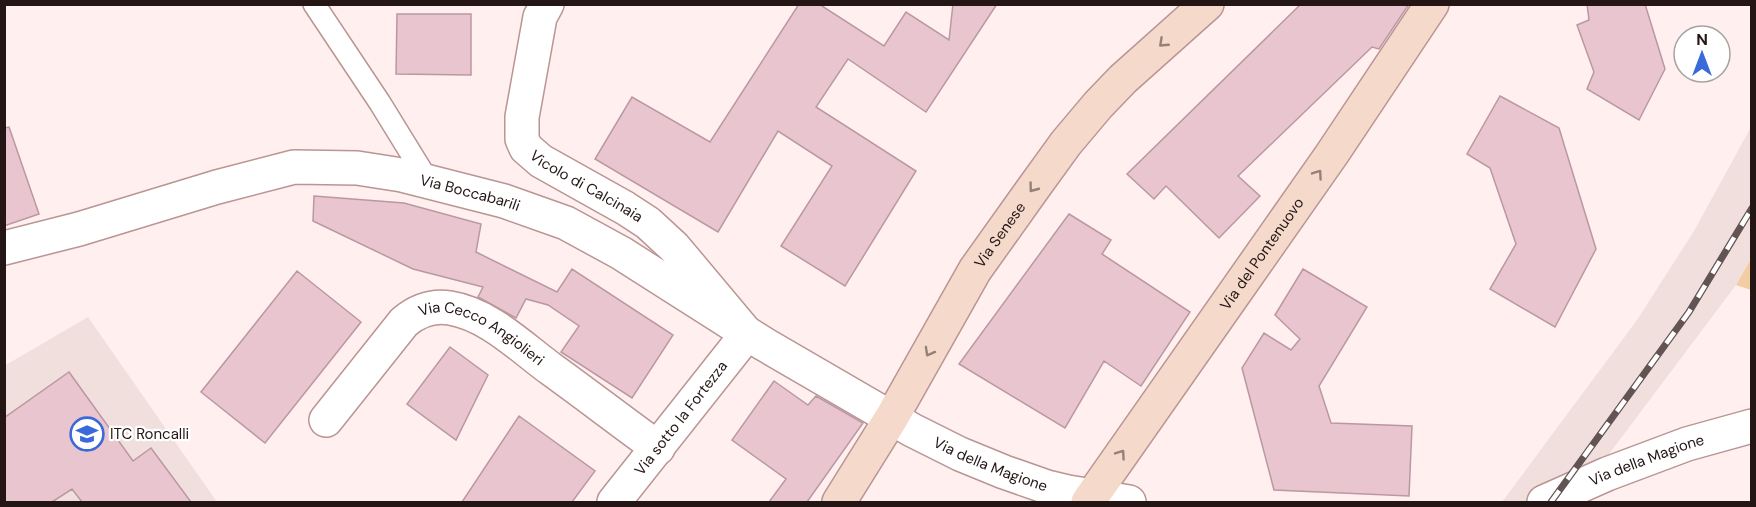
<svg xmlns="http://www.w3.org/2000/svg" width="1756" height="507" font-family="'DM Sans',sans-serif">
<style>
.built{fill:#f1dfdd}
.green{fill:#f2cda3}
.building{fill:#e9c5cf;stroke:#ba98a2;stroke-width:1.5}
.lines{fill:none;stroke-linecap:round;stroke-linejoin:round}
.lane-casing{stroke:#b99593;stroke-width:24}
.street-casing{stroke:#b99593;stroke-width:36}
.secondary-casing{stroke:#b99593;stroke-width:36}
.lane{stroke:#fff;stroke-width:21}
.street{stroke:#fff;stroke-width:33}
.secondary{stroke:#f5d9cb;stroke-width:33}
.rail-casing{stroke:#625453;stroke-width:7}
.rail{stroke:#fff;stroke-width:4.5;stroke-dasharray:14;stroke-linecap:butt}
.oneway{stroke:#968179}
.labels{text-anchor:middle;dominant-baseline:central;stroke-width:4.5;stroke-linejoin:round;paint-order:stroke}
.street-label{font-size:15px;fill:#231615;stroke:#fff}
.poi-label{font-size:15px;fill:#231615;stroke:#fff;text-anchor:start}
</style>
<rect width="100%" height="100%" fill="#ffefee"/>
<path class="built" d="M1751 127V259L1736 285 1573 502H1502L1637 320 1694 231Z
M88 317 217 502H5L4 366Z"/>
<path class="green" d="M1751 259V290L1736 285Z"/>
<path class="building" d="M799 4H819L884 46 906 12 949 40 953 4H997L926 112 848 59 816 107 916 171 845 286 781 246 832 166 778 131 718 232 595 159 632 97 710 142Z
M1301 4H1409L1379 49 1372 47 1238 176 1260 196 1219 238 1166 186 1154 199 1127 174Z
M1587 4H1645L1665 69 1639 120 1587 89 1594 72 1577 25 1589 20Z
M397 14H471V75L396 74Z
M1500 96 1559 128 1596 249 1555 327 1490 289 1516 244 1490 168 1467 154Z
M9 127 39 214 4 226V128Z
M314 196 404 203 481 224 476 252 557 292 572 269 673 335 632 398 561 352 579 326 548 305 526 299 516 318 478 297 483 287 413 269 313 221Z
M1069 214 1111 240 1102 254 1190 312 1141 386 1104 361 1065 428 959 364Z
M1303 269 1367 307 1319 386 1331 423 1412 426 1409 496 1274 490 1242 368 1264 333 1291 350 1300 339 1275 315Z
M297 271 361 322 265 443 201 392Z
M450 347 488 375 456 440 407 404Z
M69 372 133 461 151 448 191 502H82L72 489 52 502H4V418Z
M774 381 808 405 816 396 863 423 807 502H769L786 479 732 440Z
M519 416 595 471 572 502H462Z"/>
<g class="lines">
<defs>
<path id="lane" d="M314 4 380 103 428 181"/>
<g id="street">
<path id="s1" d="M547 4 540 17 522 117V139L526 148 541 161 625 208 648 223 674 247 747 334 614 502"/>
<path id="s2" d="M4 248 79 229 217 187 294 167 357 168 402 175 504 201 566 223 621 253 764 344 912 430 960 454 1004 472 1047 487 1068 492 1129 502"/>
<path id="s3" d="M326 420 404 322C417 311 432 305 450 308 488 314 521 347 551 369 587 395 622 422 658 448"/>
<path id="s4" d="M1544 502 1607 474 1687 444 1752 426"/>
</g>
<g id="secondary">
<path id="s5" d="M839 502 892 417 975 270 1032 190 1066 143 1098 105 1123 79 1207 4"/>
<path id="s6" d="M1088 502 1332 154 1432 4"/>
</g>
</defs>
<use href="#lane" class="lane-casing"/>
<use href="#street" class="street-casing"/>
<use href="#secondary" class="secondary-casing"/>
<use href="#lane" class="lane"/>
<use href="#street" class="street"/>
<use href="#secondary" class="secondary"/>
<defs>
<path id="rail" d="M1551 502 1689 312 1752 208"/>
</defs>
<use href="#rail" class="rail-casing"/>
<use href="#rail" class="rail"/>
</g>
<defs><path id="oneway-chevron" d="M-2-3.5L2.5 0L-2 3.5" fill="none" stroke-width="1.6" stroke-linecap="round" stroke-linejoin="round" transform="scale(1.5)"/></defs>
<g class="oneway">
<use href="#oneway-chevron" transform="translate(1163 43) rotate(137)"/>
<use href="#oneway-chevron" transform="translate(1318 174) rotate(-55)"/>
<use href="#oneway-chevron" transform="translate(1033 188) rotate(127)"/>
<use href="#oneway-chevron" transform="translate(929 352) rotate(119)"/>
<use href="#oneway-chevron" transform="translate(1121 454) rotate(-55)"/>
</g>
<defs>
<symbol id="school-ring" viewBox="-11 -11 22 22"><circle r="9.5" fill="#fff" stroke="#3a69d9" stroke-width="1.5"/><path d="M0-5L7-2L0 1L-7-2ZM-4 1L0 2.5L4 1V4Q0 6-4 4Z" fill="#3a69d9"/></symbol>
</defs>
<g fill-rule="evenodd">
<use href="#school-ring" x="68" y="415" width="38" height="38"/>
</g>
<g class="labels">
<g class="street-label">
<text stroke="none"><textPath href="#s1" startOffset="220">Vicolo di Calcinaia</textPath></text>
<text stroke="none"><textPath href="#s2" startOffset="480">Via Boccabarili</textPath></text>
<text stroke="none"><textPath href="#s5" startOffset="312">Via Senese</textPath></text>
<text stroke="none"><textPath href="#s6" startOffset="303">Via del Pontenuovo</textPath></text>
<text stroke="none"><textPath href="#s3" startOffset="213">Via Cecco Angiolieri</textPath></text>
<text transform="translate(681 418) rotate(-52)">Via sotto la Fortezza</text>
<text stroke="none"><textPath href="#s4" startOffset="111">Via della Magione</textPath></text>
<text stroke="none"><textPath href="#s2" startOffset="1070">Via della Magione</textPath></text>
</g>
<g class="poi-label">
<text x="110" y="434">ITC Roncalli</text>
</g>
</g>
<rect width="1756" height="507" fill="none" stroke="#231615" stroke-width="12"/>
<g transform="translate(1702 54)"><circle r="28" fill="#ffffff" stroke="#a7a2a1" stroke-width="1.5"/>
<path d="M0-4.5L10 22L0 15L-10 22Z" fill="#3a69d9"/>
<text y="-9" font-size="16" font-weight="bold" text-anchor="middle" fill="#231615">N</text>
</g>
</svg>
